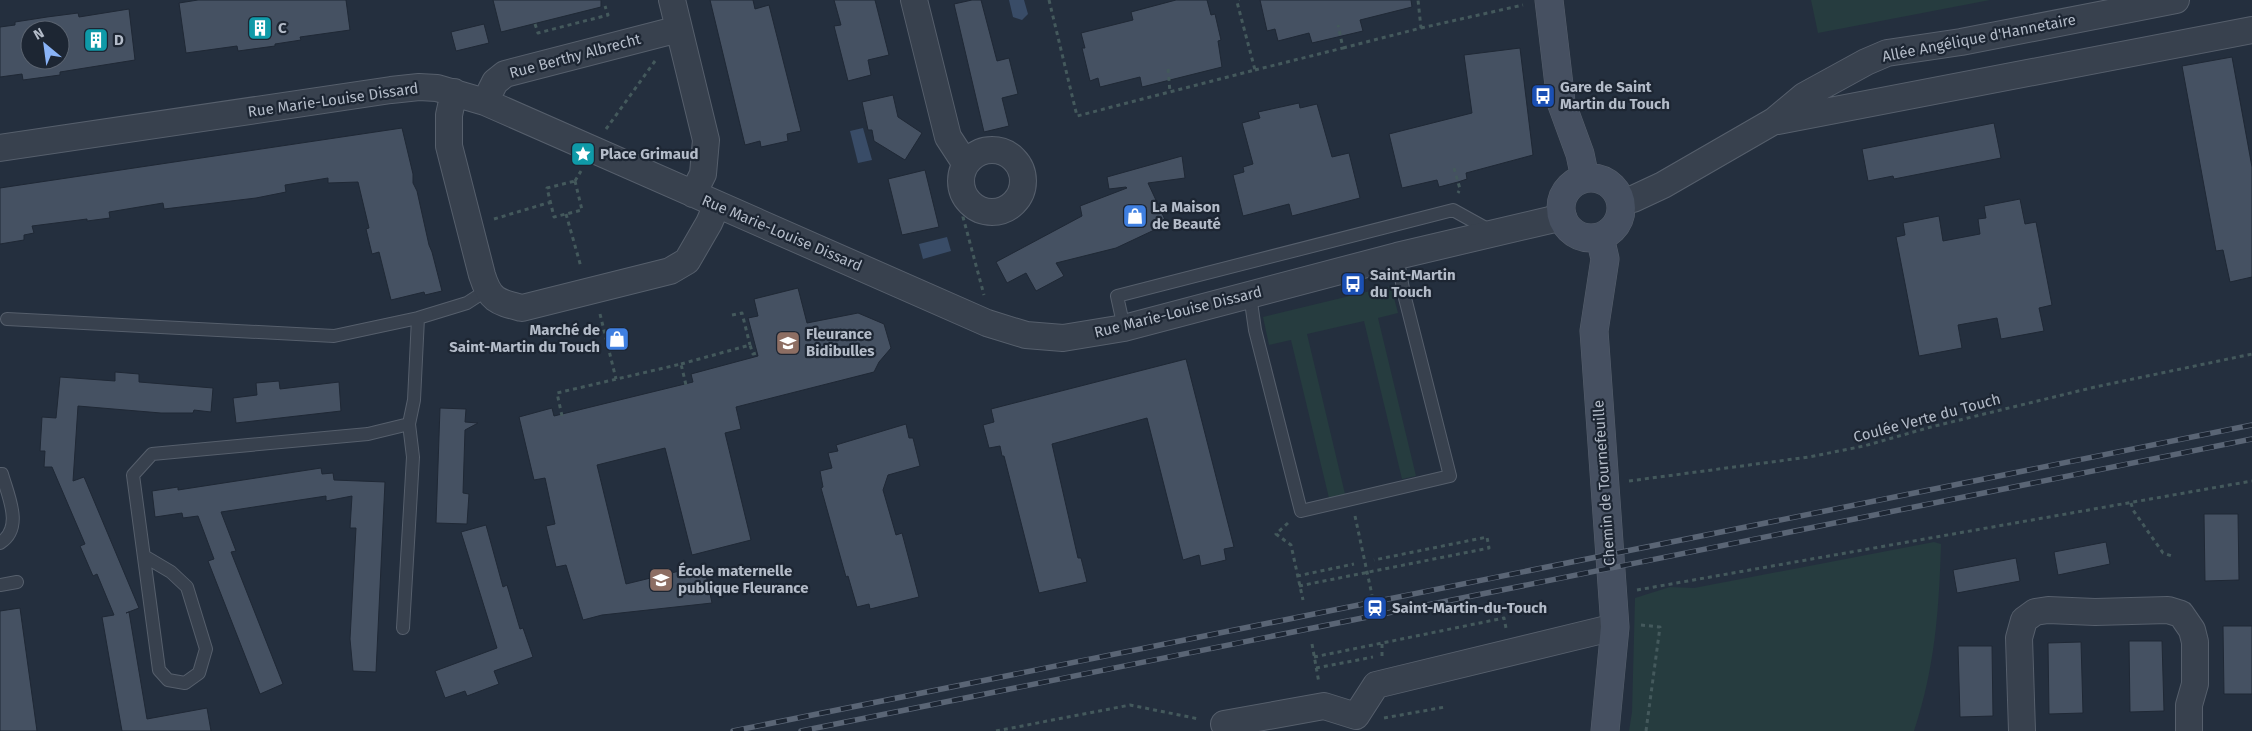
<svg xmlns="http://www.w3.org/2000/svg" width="2252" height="731" font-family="'Fira Sans',sans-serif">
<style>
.green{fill:#263c3f}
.water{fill:#394c67}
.building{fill:#455162;stroke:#1f2835;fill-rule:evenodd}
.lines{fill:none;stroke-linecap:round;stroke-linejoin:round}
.lane-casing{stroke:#565f6c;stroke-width:14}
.street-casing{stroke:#565f6c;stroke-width:28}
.secondary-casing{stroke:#565f6c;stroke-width:29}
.path{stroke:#44595c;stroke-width:3;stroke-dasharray:4 4;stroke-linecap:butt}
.lane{stroke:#38414e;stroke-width:12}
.street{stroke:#38414e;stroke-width:26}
.secondary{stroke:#465061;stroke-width:28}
.rail-casing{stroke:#5a6575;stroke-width:5.5}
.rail{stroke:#1d2633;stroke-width:4;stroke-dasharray:11;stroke-linecap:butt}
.labels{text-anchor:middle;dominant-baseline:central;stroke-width:4.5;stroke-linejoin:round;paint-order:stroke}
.poi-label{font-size:15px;font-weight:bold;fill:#b4bcc9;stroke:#1d2633;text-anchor:start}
.street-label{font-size:15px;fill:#b4bcc9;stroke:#1d2633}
</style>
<rect width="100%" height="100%" fill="#242f3e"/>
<path class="green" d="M1811 0H1990L1818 33Z
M1391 286 1398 313 1378 318 1416 476 1402 479 1364 321 1307 334 1345 494 1329 498 1291 340 1269 345 1263 317Z
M1934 542 1941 544C1939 610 1935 668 1914 731H1629L1632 712 1635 598 1670 587 1694 588Z"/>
<path class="water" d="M1009 0H1024L1028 14 1022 20 1013 17Z
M863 128 872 160 858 163 850 131Z
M947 237 951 251 923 259 919 244Z"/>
<path class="building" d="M198 0H346L350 30 300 37 301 40 275 44V46L238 51 237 46 186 53 179 3Z
M493 0H601V7L501 32Z
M710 0H753L755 9 769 5 801 131 787 134 788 141 761 147 760 141 745 145Z
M834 0H875L889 55 868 60 871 75 848 81 834 26 841 25Z
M972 0H981L997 61 1009 58 1018 94 1002 98 1009 126 984 132 954 4Z
M1176 0H1207L1211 15 1215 14 1221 40 1218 41 1222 67 1142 87 1140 77 1100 87 1098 78 1090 81 1082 48H1085L1081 33 1133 20 1131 12Z
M1260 0H1411L1412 7 1360 20 1363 31 1312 43 1309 33 1278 41 1275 29 1267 31Z
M129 9 135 60 60 72V75L23 80 22 74 0 77V27L15 25V22L47 17 78 13 79 17ZM30 30H60V60H30Z
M484 24 489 43 456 51 451 32Z
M1520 48 1533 155 1466 173 1467 179 1458 182 1439 187 1437 180 1402 188 1389 134 1472 113 1464 55Z
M2232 57 2252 167V277L2230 282 2223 250 2216 251 2182 66Z
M893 95 898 117 922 133 905 160 874 141 872 130H868L862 102Z
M1299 103 1300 108 1317 104 1332 157 1349 153 1360 198 1292 216 1289 204 1243 216 1233 175 1244 172 1243 167 1253 164 1242 123 1260 118 1258 112Z
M1994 123 2001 158 1894 179 1893 176 1868 181 1862 149Z
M402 128 413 174V183L417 191 429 245 432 252 442 291 425 295 424 292 391 300 379 252 372 254 366 229 369 228 358 182 328 183V178L285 185 286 192 256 198 164 209 163 203 109 212 110 218 87 221V219L32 226 34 233 24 235V240L0 244V188Z
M1182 156 1185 178 1148 183 1167 224 1116 248 1056 263 1064 276 1036 291 1026 273 1007 283 996 262 1082 216 1080 206 1127 188 1126 187 1109 189 1107 177Z
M925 170 939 227 902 235 888 179Z
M2020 199 2025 224 2036 222 2052 305 2039 308 2044 331 2001 339 1997 318 1958 325 1962 348 1919 356 1896 237 1905 235 1903 223 1939 216 1943 241 1980 234 1978 219 1986 218 1984 206Z
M798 288 807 323 858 313 884 324 891 348 879 362 874 372 736 407 741 429 725 433 751 540 692 555 665 448 597 465 626 584 704 565 712 603 602 615 583 620 566 565 556 567 546 526 555 524 545 478 534 480 519 417 552 408 554 416 693 382 691 374 758 356 748 318 758 316 754 299Z
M1186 359 1234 547 1224 549 1226 560 1201 566 1199 555 1183 560 1147 418 1052 444 1078 558H1081L1087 582 1039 593 1004 456H1002L1000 446 989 448 983 425 994 422 991 409Z
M115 372 139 374V382L213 388 211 412 194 410 193 413H161L78 406 73 481 84 477 139 608 126 613 129 612 147 719 207 708 211 731H122L102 617 114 615 97 574 93 576 80 546 85 544 52 467H44L45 451H40L42 417 56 418 60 377 115 381Z
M279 381 280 389 339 382 341 411 236 423 233 398 257 395 256 383Z
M440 408 466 409 465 422 478 423 465 430 463 493 469 494 467 524 436 523Z
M906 424 909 438H913L920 466 888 475 883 490 896 535 902 533 919 597 870 609 869 604 857 607 848 576 846 577 821 488 823 487 820 471 832 468 828 453 838 451 836 445Z
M321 468 322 474 333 473 334 480 385 482 376 672 353 671 350 639 356 528H350L352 496 326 501V496L221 512 236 551 231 552 283 684 260 694 208 561 214 559 198 516 183 518 182 513 155 517 152 491 178 487V490Z
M2204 514H2238L2239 580 2205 581Z
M486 525 503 587 507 585 520 629 523 628 533 657 494 671 499 684 467 696 465 691 445 698 435 671 497 648 461 532Z
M2106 542 2110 564 2058 575 2054 552Z
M2016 558 2020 581 1957 593 1953 570Z
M20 608 37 731H0V611Z
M2223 626H2252V694H2224Z
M2129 641H2162L2164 711 2130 712Z
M2081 642 2083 713 2049 714 2048 643Z
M1958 646H1992L1993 716 1960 717Z"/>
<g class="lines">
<defs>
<path id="lane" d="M1250 295 1255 330 1301 511 1450 476 1404 294 1397 256
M7 319 334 336 418 318 467 303 487 290
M1124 328 1117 296 1453 210 1491 231
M0 474H2C8 496 24 528 0 543
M144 556 171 572 187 587 206 649 199 673 185 683 168 680 159 670 133 475 152 454 368 434 409 424
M0 585 17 582
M403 628 413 457 409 424 414 400 418 318"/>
<path id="street" d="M672 0 706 140 703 174 693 194
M914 0 948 137 965 163
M454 92 449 115V146L482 275C490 301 498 302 522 308L670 271 687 261 709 223 717 205
M485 102 495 82 505 74 679 29
M1778 121 2252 30
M0 148 391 90 419 87 437 88 485 102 987 323 1026 335 1063 338 1124 328 1397 256 1563 217
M961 181a31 31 0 1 1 62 0a31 31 0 1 1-62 0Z
M1621 200 1633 199 1663 185 1774 121 1804 96 1866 62 1887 53 1961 42 2176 0
M1224 724 1324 706 1356 716 1376 685 1615 627
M2022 731 2019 638 2024 620 2035 612 2048 610 2095 612 2168 610 2181 614 2192 630 2195 642V684L2189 705V731"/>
<path id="secondary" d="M1549 0 1561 102 1580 154 1585 178
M1561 208a30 30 0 1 1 60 0a30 30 0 1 1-60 0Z
M1600 237 1605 259 1594 331 1615 627 1605 731"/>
</defs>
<use href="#lane" class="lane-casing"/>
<use href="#street" class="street-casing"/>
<use href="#secondary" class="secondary-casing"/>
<path class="path" d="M1049 0 1077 116 1255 70 1237 2 1239 0
M535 24 538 33 608 15 605 6
M1421 28 1523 5
M1343 48 1421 28 1418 0
M1168 69 1170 92
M1255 70 1343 48 1338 25
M606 129 655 61
M1454 168 1460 189 1458 193
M575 181 581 171
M575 181 582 210 554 217 547 188Z
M967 201 963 217 984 295
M566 214 581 267
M494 219 551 202
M600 314 616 379
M732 315 742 313 750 345
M681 364 750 345 753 354 757 353
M562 416 557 393 681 364 686 385
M1629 481 1809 457 1864 446 1931 427 2095 387 2252 354
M2131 503 2133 510 2163 553 2172 556
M1355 516 1372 595
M1288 523 1276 534 1291 545 1303 600
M1297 576 1354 564
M1299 586 1489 548 1487 537 1374 560
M1637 590 2252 481
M1641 625 1660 627 1646 731
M1312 644 1319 683
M1382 644V658
M1314 657 1504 618 1506 628
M1316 668 1373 657
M1384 718 1445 707
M996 731 1130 705 1199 719"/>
<use href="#lane" class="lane"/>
<use href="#street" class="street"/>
<use href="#secondary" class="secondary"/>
<defs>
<path id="rail" d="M733 731 2252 425
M801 731 2252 439"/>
</defs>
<use href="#rail" class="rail-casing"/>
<use href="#rail" class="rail"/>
</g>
<defs>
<symbol id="building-square" viewBox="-11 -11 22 22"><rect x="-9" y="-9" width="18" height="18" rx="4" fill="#0f9aa8" stroke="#1d2633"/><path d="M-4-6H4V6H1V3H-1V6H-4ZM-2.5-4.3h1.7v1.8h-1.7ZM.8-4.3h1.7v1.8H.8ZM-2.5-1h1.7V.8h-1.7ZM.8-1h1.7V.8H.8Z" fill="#fff"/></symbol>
<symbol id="bus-square" viewBox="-11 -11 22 22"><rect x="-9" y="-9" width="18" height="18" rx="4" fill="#1a4fb4" stroke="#1d2633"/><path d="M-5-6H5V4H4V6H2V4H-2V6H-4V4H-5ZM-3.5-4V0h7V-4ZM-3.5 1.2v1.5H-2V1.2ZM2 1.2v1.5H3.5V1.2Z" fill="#fff"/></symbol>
<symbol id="sight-square" viewBox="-11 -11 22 22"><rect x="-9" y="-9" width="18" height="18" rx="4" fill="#0f9aa8" stroke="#1d2633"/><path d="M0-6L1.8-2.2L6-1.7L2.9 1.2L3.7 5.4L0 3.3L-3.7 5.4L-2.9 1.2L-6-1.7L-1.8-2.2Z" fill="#fff"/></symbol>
<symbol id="shop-square" viewBox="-11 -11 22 22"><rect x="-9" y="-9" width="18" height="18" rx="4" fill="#3f7fe0" stroke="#1d2633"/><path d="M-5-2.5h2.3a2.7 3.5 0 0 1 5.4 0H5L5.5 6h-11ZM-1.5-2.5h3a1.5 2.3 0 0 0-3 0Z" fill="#fff"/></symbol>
<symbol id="school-square" viewBox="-11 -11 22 22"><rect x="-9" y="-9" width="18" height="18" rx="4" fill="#8d6e63" stroke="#1d2633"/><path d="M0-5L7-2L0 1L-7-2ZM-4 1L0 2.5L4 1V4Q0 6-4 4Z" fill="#fff"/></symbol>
<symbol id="station-square" viewBox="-11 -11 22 22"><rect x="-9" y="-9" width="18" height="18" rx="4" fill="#1a4fb4" stroke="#1d2633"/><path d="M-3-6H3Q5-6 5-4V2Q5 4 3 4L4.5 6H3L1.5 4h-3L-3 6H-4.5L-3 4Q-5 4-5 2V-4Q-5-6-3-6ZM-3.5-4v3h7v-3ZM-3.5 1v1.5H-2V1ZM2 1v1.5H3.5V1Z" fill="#fff"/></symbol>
</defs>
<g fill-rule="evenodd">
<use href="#building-square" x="246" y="14" width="28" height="28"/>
<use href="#building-square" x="82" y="26" width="28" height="28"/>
<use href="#bus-square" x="1529" y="82" width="28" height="28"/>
<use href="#sight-square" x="569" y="140" width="28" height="28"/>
<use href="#shop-square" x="1121" y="202" width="28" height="28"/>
<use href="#bus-square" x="1339" y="270" width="28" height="28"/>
<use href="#shop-square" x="603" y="325" width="28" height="28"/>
<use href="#school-square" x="774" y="329" width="28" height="28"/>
<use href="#school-square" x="647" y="566" width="28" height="28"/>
<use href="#station-square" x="1361" y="594" width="28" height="28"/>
</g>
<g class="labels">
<g class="poi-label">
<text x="278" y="28">C</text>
<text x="114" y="40">D</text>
<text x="1560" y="87">Gare de Saint<tspan x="1560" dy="17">Martin du Touch</tspan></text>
<text x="600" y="154">Place Grimaud</text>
<text x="1152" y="207">La Maison<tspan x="1152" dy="17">de Beauté</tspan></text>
<text x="1370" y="275">Saint-Martin<tspan x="1370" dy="17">du Touch</tspan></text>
<text x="600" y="330" text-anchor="end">Marché de<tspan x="600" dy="17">Saint-Martin du Touch</tspan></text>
<text x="806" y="334">Fleurance<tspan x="806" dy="17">Bidibulles</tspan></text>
<text x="678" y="571">École maternelle<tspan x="678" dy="17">publique Fleurance</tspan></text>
<text x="1392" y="608">Saint-Martin-du-Touch</text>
</g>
<g class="street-label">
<text transform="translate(1979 38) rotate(-11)">Allée Angélique d'Hannetaire</text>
<text transform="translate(575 56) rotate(-15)">Rue Berthy Albrecht</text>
<text transform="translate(333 100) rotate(-8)">Rue Marie-Louise Dissard</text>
<text transform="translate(782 233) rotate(23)">Rue Marie-Louise Dissard</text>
<text transform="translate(1178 312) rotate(-14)">Rue Marie-Louise Dissard</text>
<text transform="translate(1927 418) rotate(-15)">Coulée Verte du Touch</text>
<text transform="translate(1604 483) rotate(-94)">Chemin de Tournefeuille</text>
</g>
</g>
<g transform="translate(45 45) rotate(331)"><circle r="24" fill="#1d2633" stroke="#59626f"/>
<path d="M0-4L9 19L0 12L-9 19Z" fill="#8ab4f8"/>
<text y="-8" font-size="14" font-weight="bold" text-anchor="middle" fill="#b4bcc9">N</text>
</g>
</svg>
